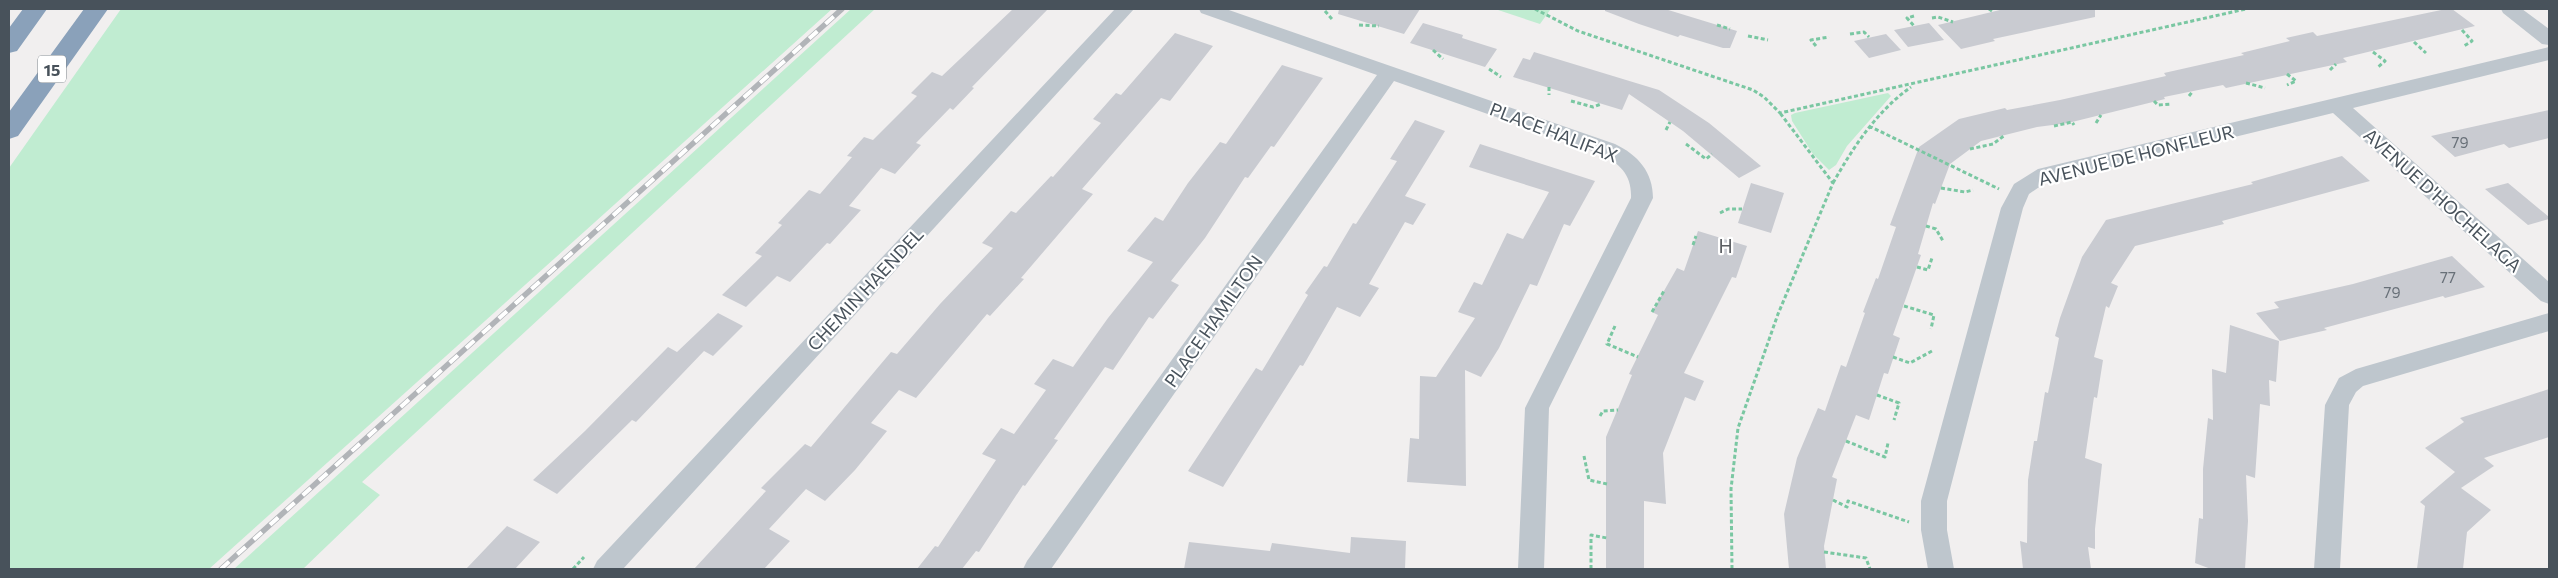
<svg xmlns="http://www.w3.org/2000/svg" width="2558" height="578" font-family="Commissioner,sans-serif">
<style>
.green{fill:#c0ecd1}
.building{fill:#c9cbd1}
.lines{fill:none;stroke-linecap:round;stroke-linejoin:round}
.path{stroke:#7ac7a2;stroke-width:3;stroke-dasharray:4 2.5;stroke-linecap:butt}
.street{fill:#bec6cd;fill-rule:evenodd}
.highway{fill:#8aa1ba;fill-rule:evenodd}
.rail-casing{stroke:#b1b4b8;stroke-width:5.5}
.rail{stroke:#fff;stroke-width:4;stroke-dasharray:11;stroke-linecap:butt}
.labels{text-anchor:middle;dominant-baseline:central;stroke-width:4.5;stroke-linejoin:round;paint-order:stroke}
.number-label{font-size:15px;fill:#687078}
.shield{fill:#fff;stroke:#7f868c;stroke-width:1}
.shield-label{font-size:16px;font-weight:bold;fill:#48525b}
.street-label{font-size:18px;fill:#48525b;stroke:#fff}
.neighbourhood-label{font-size:19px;letter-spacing:1px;fill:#5c5f63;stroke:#fff}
</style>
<rect width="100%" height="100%" fill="#f1efef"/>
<path class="green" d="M121 9H832L209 569H9V168Z
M851 9H875L362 482 380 495 303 569H234Z
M1495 9H1549L1550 10 1540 24Z
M1888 93 1891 96 1847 146 1836 165 1829 170 1813 154 1792 121 1791 115 1795 113Z"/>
<path class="building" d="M1013 9H1048L972 87 974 88 953 110 950 108 916 143 921 145 895 174 881 168 849 206 861 210 830 244 827 243 790 282 777 276 746 307 722 295 762 256 755 253 782 225 778 223 809 190 820 194 852 157 847 156 864 137 873 140 917 96 911 93 932 72 942 76Z
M1339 9H1420L1404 34 1338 14Z
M1605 9H1665L1737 31 1730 48H1723L1680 35 1678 37 1639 24 1605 11Z
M2004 9H2095V17L1993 39 1995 41 1961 49 1938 25Z
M2446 9H2452L2475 26 2343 58 2347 62 2226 88 2223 85 2164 97 2165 99 2068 123 2037 127 1981 141 1950 164 1935 204 1933 203 1918 254 1921 255 1893 335 1900 338 1888 374 1884 373 1869 420 1856 415 1832 477 1837 479 1824 546 1826 569H1789L1784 514 1797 458 1818 408 1825 411 1841 365 1846 367 1865 313 1863 312 1876 278 1878 279 1896 227 1890 225 1919 147 1959 119 2005 108 2007 110 2060 100 2166 76 2164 73 2244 55 2241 53 2290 41 2286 38 2313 32 2317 36Z
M1423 23 1463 35 1462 38 1497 49 1485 67 1410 43Z
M1929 23 1944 40 1908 47 1894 30Z
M1175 33 1213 46 1170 101 1161 98 1082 189 1093 194 1021 278 1024 279 990 316 987 314 916 398 899 390 871 423 887 431 855 470 825 501 806 489 769 529 790 541 764 569H694L766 491 761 488 805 444 811 447 891 352 897 354 940 304 993 248 982 243 1011 211 1016 213 1051 176 1053 177 1101 123 1093 119 1116 93 1121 95Z
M1886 34 1901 50 1869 58 1854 41Z
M1534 52 1659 90 1709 123 1761 166 1739 178 1683 131 1629 94 1622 110 1513 77 1523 58 1530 60Z
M1282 65 1323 78 1274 147 1271 146 1248 178 1245 177 1205 238 1171 281 1179 285 1153 319 1149 317 1113 370 1105 367 1054 439 1058 440 1025 486 1023 485 979 552 976 551 962 569H917L935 546 938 547 996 460 982 454 1001 428 1014 434 1046 390 1034 384 1053 359 1073 367 1108 318 1153 262 1127 251 1155 217 1163 221 1188 183 1220 142 1226 144Z
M2549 110V138L2509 148 2504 144 2455 157 2431 136Z
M1415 120 1445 131 1405 196 1426 204 1413 225 1405 222 1369 284 1379 288 1360 317 1337 307 1303 366 1300 365 1223 487 1188 471 1256 368 1262 371 1308 295 1305 293 1324 266 1327 267 1353 223 1356 224 1397 161 1390 159Z
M1480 144 1595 181 1570 226 1564 224 1537 286 1530 284 1499 348 1481 377 1465 370 1466 486 1407 482 1410 438 1419 439 1420 376 1436 377 1475 318 1458 312 1474 282 1482 285 1507 233 1523 239 1549 192 1469 167Z
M2342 156 2370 181 2222 221 2224 224 2135 246 2111 283 2118 286 2109 308 2106 306 2094 357 2103 360 2097 398 2094 397 2085 458 2102 464 2095 529V549L2088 547 2091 569H2023L2020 541 2027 543 2028 480 2034 441H2037L2045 392 2048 393 2053 369 2059 338 2055 336 2060 318 2082 257 2106 220 2253 184 2251 182Z
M1751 183 1784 193 1771 233 1738 223Z
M2508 183 2549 217V219L2528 225 2485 189Z
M1698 231 1747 246 1736 278 1732 277 1684 373 1704 381 1695 401 1685 397 1663 453 1666 504 1644 501V569H1606V437L1632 375 1629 374 1658 315 1652 312 1677 268 1684 271Z
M2452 256 2485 287 2445 298 2443 296 2324 328 2327 330 2280 341 2256 313 2279 308 2274 302 2353 284Z
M718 313 743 326 713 356 704 351 636 422 632 420 557 494 533 480 585 431 668 347 677 352Z
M2230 325 2279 341 2276 382 2269 380 2270 406 2260 404 2255 478 2246 475 2248 521 2245 569H2211L2195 563 2199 518 2203 519V469L2208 418 2213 420 2212 369 2226 373Z
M2549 389V437L2484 458 2494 466 2461 488 2491 510 2467 532 2463 569H2417L2425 506 2420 502 2455 472 2425 448 2464 422 2460 418Z
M507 526 540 542 515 569H466Z
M1351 537 1406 541 1405 569H1184L1189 542 1270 551 1272 543 1350 553Z"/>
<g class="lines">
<path class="path" d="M1535 9 1578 31 1753 90 1764 97 1780 113 2246 9
M1989 9 1992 11
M1325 11 1332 19
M1914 16 1907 18 1914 26
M1932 18 1938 17 1953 22
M1359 25 1379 26
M1717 25 1730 29
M2462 30 2472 41 2464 46
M1850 34 1864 32 1869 37
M1748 36 1768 40
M2414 42 2426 53
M1816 46 1811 40 1829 37
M1433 50 1443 59
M2373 52 2385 61 2377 68
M1489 69 1501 77
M2330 70 2336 64
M2287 74 2296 81 2287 85
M2246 83 2265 88
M1549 87V95
M2189 96 2193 91
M1571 101 1593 107 1601 104
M2154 101 2158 105 2171 104
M2096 123 2101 115
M1869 126 1999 189
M2054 126 2072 122 2074 125
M1666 130 1670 122
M1686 144 1706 159 1712 154
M1970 149 1993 144 2005 135
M1833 183C1854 146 1876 112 1911 87
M1941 188 1965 192 1973 190
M1720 213 1728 209H1742
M1926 226 1936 229 1943 241
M1693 245 1696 236
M1917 267 1928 270 1932 258
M1904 306 1934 315 1931 329
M1652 312 1664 291
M1615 326 1607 344 1638 357
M1893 357 1910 363 1932 351
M1877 395 1899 403 1894 420
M1600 416 1603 411 1618 410
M1846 441 1885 457 1888 443
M1584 456 1589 480 1607 484
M1833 500 1847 507 1848 501 1909 522
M1824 552 1866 558 1870 569
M573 569 584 557
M1591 569V535L1607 538
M1732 569 1731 489 1738 428 1778 314 1833 183 1780 113"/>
<path class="street" d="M1115 9H1134L623 569H593L597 561Z
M1199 9H1226L1615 144C1638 155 1653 172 1653 198L1549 408 1544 569H1518L1525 408 1631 198C1632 175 1620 164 1601 154L1394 81 1051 569H1023L1027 561 1377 75 1201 13Z
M2501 9H2522L2549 29V45L2542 44 2503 13Z
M2549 47V60L2353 108 2549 282V304L2541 301 2333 113 2045 183 2029 194 2023 208 1947 501V530L1954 569H1928L1921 530V501L2001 208 2014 184 2038 169Z
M2549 313V331L2363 386 2356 392 2349 405 2340 569H2314L2325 405 2339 378 2356 369Z"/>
<path class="highway" d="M23 9H47L17 51 9 53V28Z
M84 9H108L18 136 9 139V112Z"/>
<defs>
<path id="rail" d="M221 569 842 9"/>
</defs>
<use href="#rail" class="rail-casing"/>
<use href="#rail" class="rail"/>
</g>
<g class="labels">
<g class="number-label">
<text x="2460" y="142">79</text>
<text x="2448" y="277">77</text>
<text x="2392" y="292">79</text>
</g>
<rect class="shield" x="38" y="55.5" width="28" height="27" rx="4"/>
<g class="shield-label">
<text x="52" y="69">15</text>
</g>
<g class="street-label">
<text transform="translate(1554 132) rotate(21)">PLACE HALIFAX</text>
<text transform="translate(2136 155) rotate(-14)">AVENUE DE HONFLEUR</text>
<text transform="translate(2443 200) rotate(42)">AVENUE D'HOCHELAGA</text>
<text transform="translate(865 289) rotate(-47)">CHEMIN HAENDEL</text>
<text transform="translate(1213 321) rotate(-55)">PLACE HAMILTON</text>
</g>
<g class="neighbourhood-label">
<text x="1726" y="245">H</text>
</g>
</g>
<rect width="2558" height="578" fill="none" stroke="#48525b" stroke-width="20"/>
</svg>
